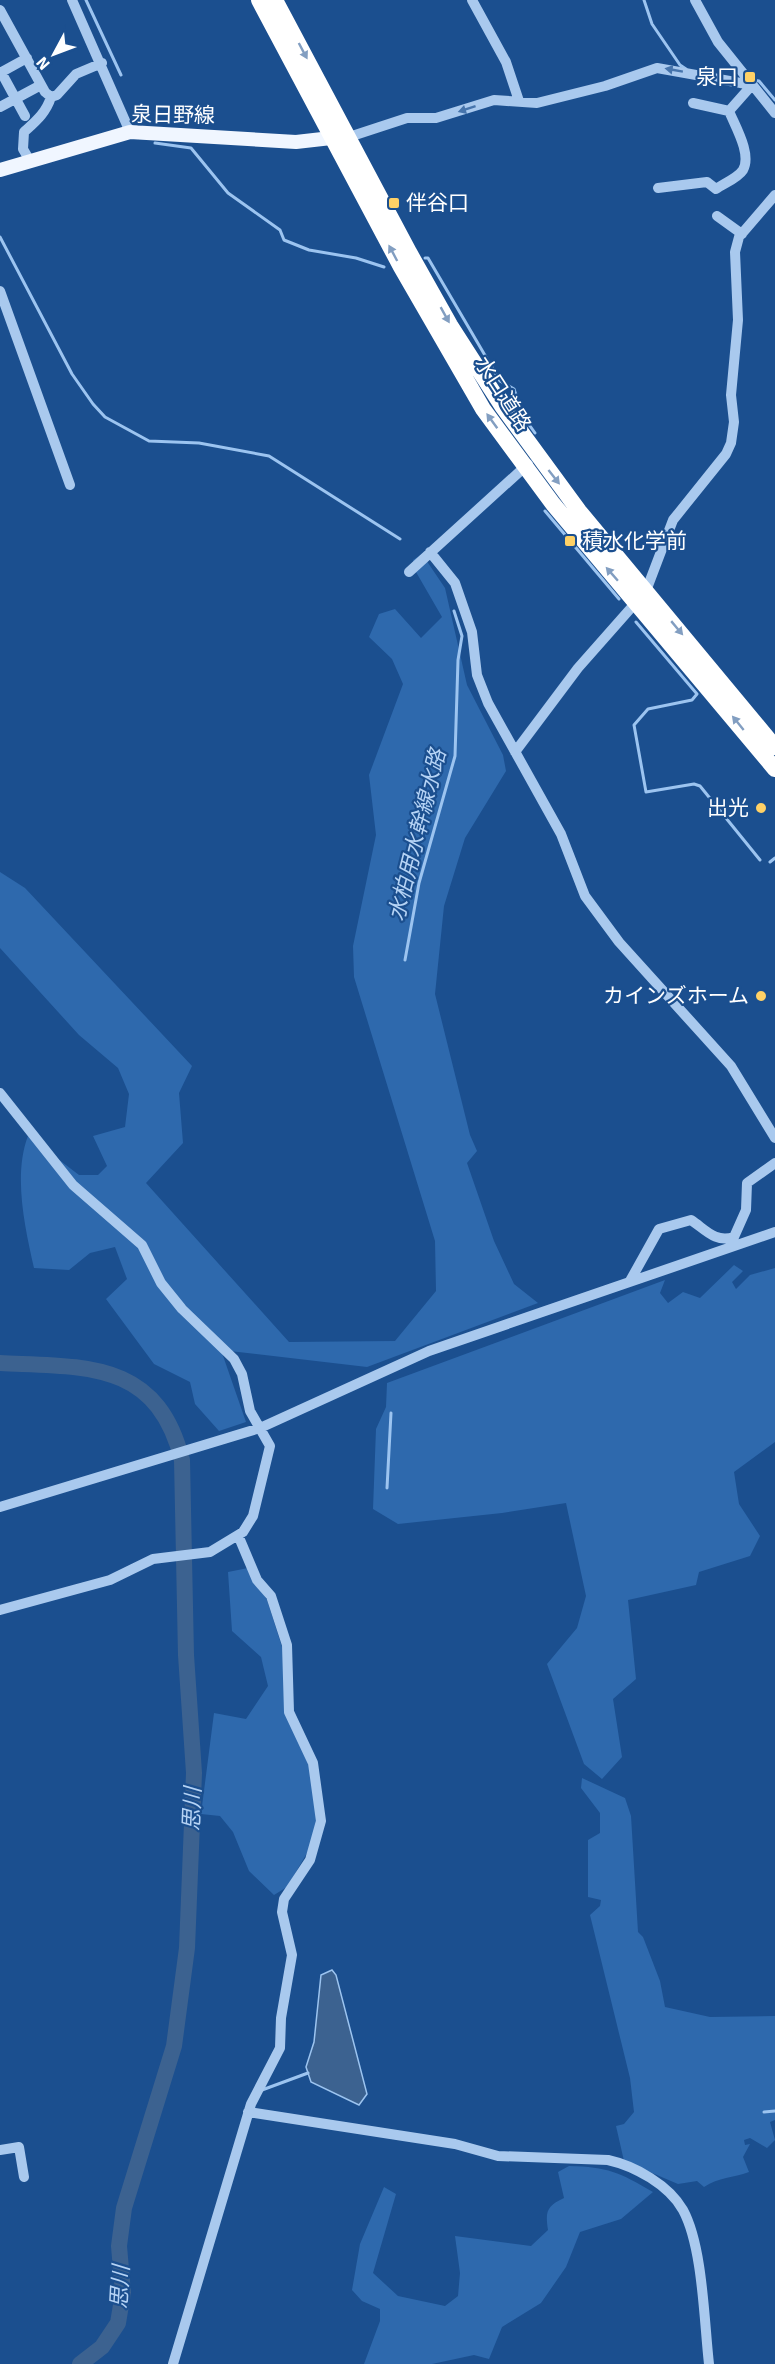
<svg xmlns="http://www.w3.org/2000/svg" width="775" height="2364" font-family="Signika,'Noto Sans JP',sans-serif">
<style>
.green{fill:#2e69ad}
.water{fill:#3c6290;stroke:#9cc4f0;stroke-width:1.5}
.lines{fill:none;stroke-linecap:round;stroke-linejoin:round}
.stream{stroke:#9cc4f0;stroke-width:3}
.river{stroke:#3c6290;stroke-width:16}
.minor{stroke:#a9c9ee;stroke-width:10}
.major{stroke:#f0f6ff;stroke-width:14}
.highway{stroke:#fff;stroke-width:16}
.oneway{fill:#829ec1}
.oneway2{fill:#4674ac}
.poi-dot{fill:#ffd166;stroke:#1b4f8f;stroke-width:2}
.labels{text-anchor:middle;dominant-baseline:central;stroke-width:4.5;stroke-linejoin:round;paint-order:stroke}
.poi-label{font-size:21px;fill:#fff;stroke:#1b4f8f;text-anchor:end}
.street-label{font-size:21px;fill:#fff;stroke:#1b4f8f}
.water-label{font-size:22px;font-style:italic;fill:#b5d3f5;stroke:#1b4f8f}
</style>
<rect width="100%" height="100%" fill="#1b4f8f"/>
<path class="green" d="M422 554 445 588 467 685 503 755 506 771 465 838 444 906 435 994 470 1135 477 1151 467 1163 494 1241 514 1284 538 1303 367 1367 221 1350 246 1422 219 1431 195 1404 190 1382 154 1364 106 1299 127 1279 115 1247 90 1253 69 1270 34 1268C25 1228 13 1175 28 1136L79 1175H98L107 1166 93 1136 125 1127 129 1094 118 1068 79 1035 0 948V872L25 888 192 1066 179 1093 183 1143 146 1183 289 1342 395 1341 436 1291 435 1241 354 977 353 946 376 835 369 775 403 684 392 659 369 637 379 614 395 609 421 638 442 617 416 572 413 560Z
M734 1265 743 1271 732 1282 736 1289 750 1275 775 1268V1442L734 1472 739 1504 760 1536 750 1556 699 1572 696 1585 628 1600 636 1679 613 1699 622 1757 602 1779 584 1764 547 1664 577 1628 586 1596 566 1503 502 1513 398 1524 373 1509 376 1429 386 1407 387 1383 665 1280 660 1293 668 1303 683 1292 700 1298Z
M248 1568 267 1600 283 1650 284 1694 310 1766 318 1816 310 1848 287 1887 274 1895 249 1871 233 1832 220 1816 201 1814 214 1713 246 1719 268 1686 261 1657 232 1631 228 1572Z
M582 1778 625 1798 631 1816 638 1932 643 1937 660 1981 665 2007 710 2017 775 2016V2120L770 2122 775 2140 767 2148 750 2138 744 2140 745 2145 750 2144 743 2157 749 2172C733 2178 719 2177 704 2187L697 2181 678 2184 624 2161 616 2126 624 2124 634 2112 630 2078 590 1915 600 1906 601 1900 588 1897V1840L600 1833V1813L581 1788Z
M569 2166C608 2167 619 2172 653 2192L621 2219 580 2232 566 2267 541 2303 502 2327 489 2359 474 2355 432 2364H364L380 2321V2309L362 2301 352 2290 360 2244 384 2187 396 2194 373 2273 398 2296 445 2306 458 2296 460 2273 455 2236 531 2246 548 2230C545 2211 547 2206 564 2198L558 2172Z"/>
<path class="water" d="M332 1970 336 1975 367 2094 359 2105 311 2082 306 2067 314 2042 321 1975Z"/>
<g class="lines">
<path class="stream" d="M86 0 121 75
M644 0 652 24 680 65 686 69
M752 80 759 81 775 100
M155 143 191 148 228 193 280 230 284 240 309 250 356 258 384 267
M0 237 72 374 93 404 105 417 149 441 199 443 269 456 400 539
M425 258H428L500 381 514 389 523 416 535 433
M545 511 619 599
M636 622 697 694 692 700 648 709 634 725 646 792 694 784 700 786 760 860
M770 862 775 858
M405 960 419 883 455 756 458 660 462 636 454 611
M387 1488 391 1413
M262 2090 308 2073
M764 2112 775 2111"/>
<path class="river" d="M0 1363C85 1367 157 1360 182 1460L186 1655 194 1773 187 1948 174 2046 124 2208 119 2246 123 2293 118 2323 102 2347 80 2364"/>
<path class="minor" d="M72 0 130 132
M472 0 506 62 519 101
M695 0 718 42 775 113
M0 10 45 92 51 97 57 95 76 74 102 63
M1 72 25 116
M0 73 27 58
M693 103 729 111
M0 107 41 85
M349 137 407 118H436L494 100 537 103 605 86 657 68 752 85
M30 161 23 149 24 132C36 121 46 113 51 97
M658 188 707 182 716 189C723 184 738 178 743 170 752 154 735 126 729 111L752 85
M717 216 742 234
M0 291 70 485
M430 552 455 583 472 632 477 675 488 703 561 834 585 896 619 942 731 1066 775 1138
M409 572 528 464
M515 752 578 668 646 591 673 520 726 454 731 443 734 422 731 395 738 320 735 252 739 237 775 195
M0 1093 73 1185 142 1245 161 1283 182 1309 234 1359 242 1374 250 1411 270 1446 253 1516 243 1532 210 1552 153 1559 110 1580 0 1610
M630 1281 659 1229 691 1220C706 1230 715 1243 734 1237L746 1210 747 1183 775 1163
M0 1507 260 1428 429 1351 775 1232
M248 2112 455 2144 498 2156 608 2160C635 2166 669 2185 683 2210 703 2247 704 2321 709 2364
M0 2150 19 2147 24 2177
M173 2364 251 2104 280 2048 281 2018 292 1955 282 1912 284 1899 310 1860 321 1821 313 1763 289 1712 287 1645 271 1596 257 1580 238 1535"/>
<path class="major" d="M0 170 130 132 296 142 340 137"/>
<path class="highway" d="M259 0 401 267 483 409 553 504 775 769
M275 0 409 252 450 325 502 406 579 511 775 747"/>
</g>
<defs><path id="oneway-solid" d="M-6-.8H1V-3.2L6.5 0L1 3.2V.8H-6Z" transform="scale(1.5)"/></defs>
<g class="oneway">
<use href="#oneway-solid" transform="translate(303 51) rotate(62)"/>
<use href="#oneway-solid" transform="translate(393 253) rotate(-118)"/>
<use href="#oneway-solid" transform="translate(445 315) rotate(61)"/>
<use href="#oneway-solid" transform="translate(492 421) rotate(-126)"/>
<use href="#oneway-solid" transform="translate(554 477) rotate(52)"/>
<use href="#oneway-solid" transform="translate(612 574) rotate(-131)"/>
<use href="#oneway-solid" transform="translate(677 628) rotate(50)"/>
<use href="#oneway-solid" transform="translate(738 723) rotate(-129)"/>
</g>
<g class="oneway2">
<use href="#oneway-solid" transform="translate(674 70) rotate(-170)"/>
<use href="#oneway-solid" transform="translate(467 109) rotate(162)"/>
</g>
<g class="poi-dot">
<rect x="744" y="71" width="12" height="12" rx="3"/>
<rect x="388" y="197" width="12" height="12" rx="3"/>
<rect x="564" y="535" width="12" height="12" rx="3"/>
<circle cx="761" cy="808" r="6"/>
<circle cx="761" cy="996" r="6"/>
</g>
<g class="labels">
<g class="poi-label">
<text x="738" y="77">泉口</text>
<text x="406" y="203" text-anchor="start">伴谷口</text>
<text x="582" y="541" text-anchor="start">積水化学前</text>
<text x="749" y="808">出光</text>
<text x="749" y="996">カインズホーム</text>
</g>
<g class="street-label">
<text transform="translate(173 115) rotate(1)">泉日野線</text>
<text transform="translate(503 394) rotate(57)">水口道路</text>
</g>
<g class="water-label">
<text transform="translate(417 835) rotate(-76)">水柏用水幹線水路</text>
<text transform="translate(192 1809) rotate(-88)">思川</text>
<text transform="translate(120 2287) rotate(-87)">思川</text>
</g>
</g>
<g transform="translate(54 54) rotate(229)" stroke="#1b4f8f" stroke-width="4.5" paint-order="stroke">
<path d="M0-4.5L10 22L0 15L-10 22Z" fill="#ffffff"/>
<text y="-9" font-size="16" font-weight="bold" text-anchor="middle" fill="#ffffff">N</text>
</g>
</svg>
